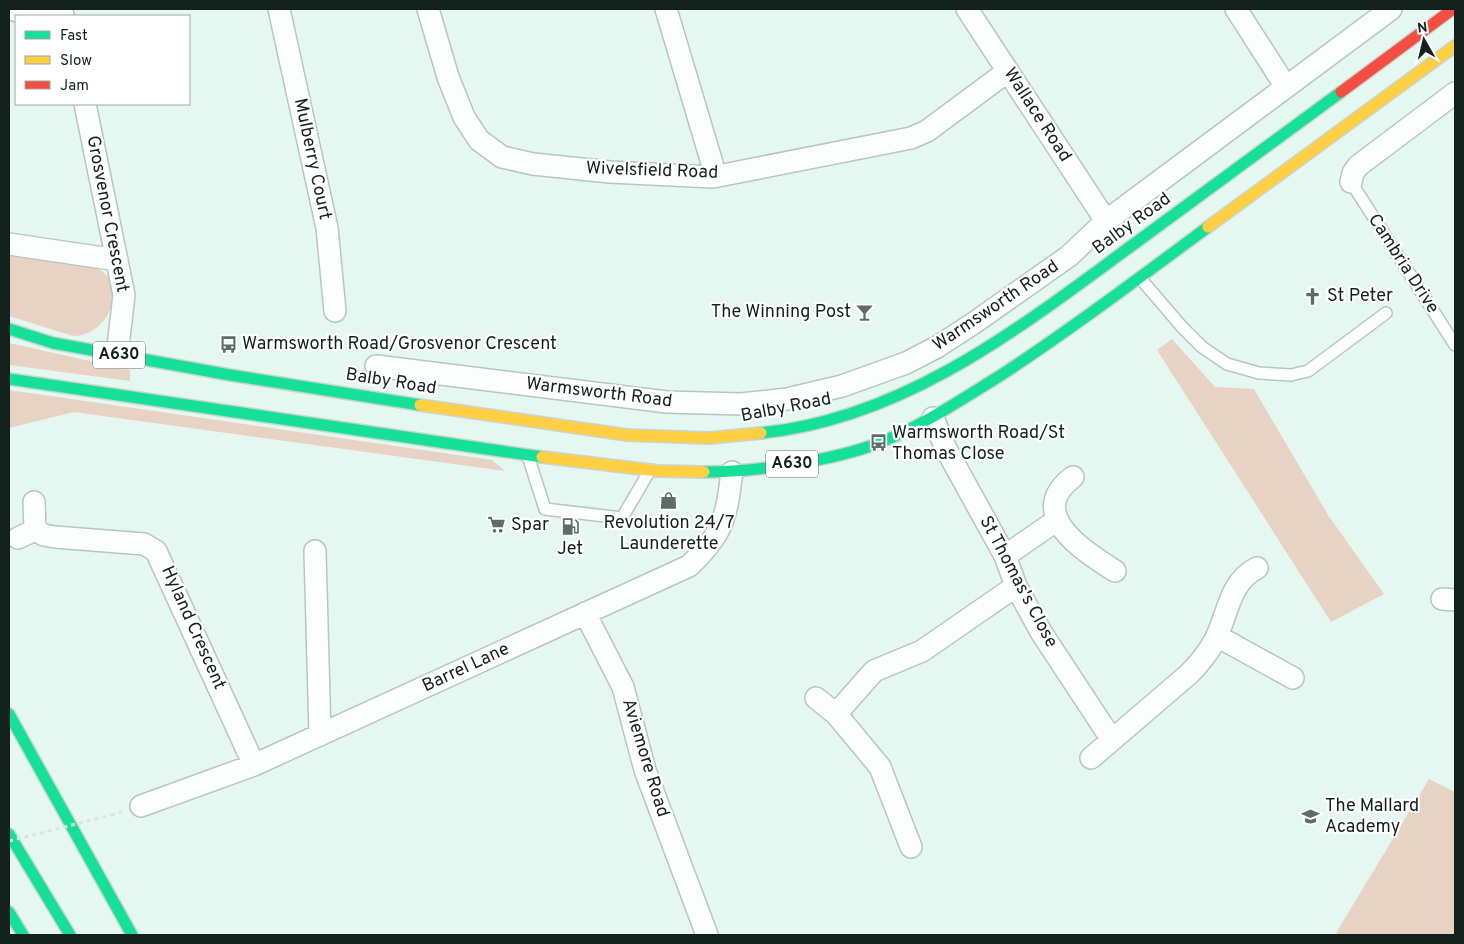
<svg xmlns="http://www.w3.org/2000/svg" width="1464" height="944" font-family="Overpass,sans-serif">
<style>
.green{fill:#e8d2c4}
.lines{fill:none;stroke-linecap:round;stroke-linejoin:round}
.lane-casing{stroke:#b6c6c1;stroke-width:14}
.street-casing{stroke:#b6c6c1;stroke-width:24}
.fast-casing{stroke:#cad4d1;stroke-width:14}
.slow-casing{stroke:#cad4d1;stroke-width:14}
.jam-casing{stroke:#cad4d1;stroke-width:14}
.path{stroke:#dce2e0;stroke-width:3;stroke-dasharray:4 4;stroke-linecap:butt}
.lane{stroke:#fbfefd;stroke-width:11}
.street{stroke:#fbfefd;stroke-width:21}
.fast{stroke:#16e098;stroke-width:11}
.slow{stroke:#ffcf43;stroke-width:11}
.jam{stroke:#f24e42;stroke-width:11}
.path-bridge{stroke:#dce2e0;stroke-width:3;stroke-dasharray:4 4;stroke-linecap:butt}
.labels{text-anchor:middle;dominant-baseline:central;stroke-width:4.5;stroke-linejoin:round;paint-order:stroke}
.shield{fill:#fff;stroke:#596460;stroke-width:1}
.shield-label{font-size:16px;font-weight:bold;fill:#12211c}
.street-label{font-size:18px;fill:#12211c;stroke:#fff}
.poi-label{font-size:18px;fill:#12211c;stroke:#fff;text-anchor:start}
</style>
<rect width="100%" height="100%" fill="#e5f7f1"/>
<path class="green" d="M9 254 94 267C131 281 109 337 73 336L9 316Z
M1172 339 1215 387 1254 389 1328 515 1384 594 1331 622 1157 350Z
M9 343 130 370V381L9 365Z
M9 390 492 460 505 471 74 412 9 428Z
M1429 779 1455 792V935H1341L1336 933Z"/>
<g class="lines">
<defs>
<path id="lane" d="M1351 182 1455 345
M1140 278 1182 327 1202 347 1227 364 1259 373 1291 375 1308 371 1386 313
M528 456 545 509 622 518 650 470"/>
<path id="street" d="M11 9 34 16
M279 9 327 228 335 311
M428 9 448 77 464 117 479 140 502 157 533 164 610 172 713 177 911 138 927 131 1008 71
M666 9 712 163 713 177
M967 9 1106 221
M1236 9 1286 87
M42 16 63 15
M85 104 124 295 117 355
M1351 182 1353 173 1358 166 1455 93
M9 244 117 260
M376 366 667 402 741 404 787 399 842 386 906 363 937 347 974 323 1069 256 1106 221 1391 9
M933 418 946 449 1005 556 1016 586 1041 632 1112 740
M1073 477C1024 514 1084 551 1115 571
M35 530 44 535 55 537 144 544 156 551 254 765
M18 538 35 530 34 502
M315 551 320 735
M1005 556 1057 520
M1442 599 1455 600
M585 613 623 687 645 770 707 935
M1217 636 1293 678
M816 698 836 714 880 767 911 847
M836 714 874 671 922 651 1016 586
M1091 758 1189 674C1199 664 1208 653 1215 640 1228 615 1229 582 1257 568
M141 806 254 765 689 566C724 533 726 518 732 472"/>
<path id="fast" d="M9 329 53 343 230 375 420 405
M9 379 542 457
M761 433C905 419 1022 326 1134 244 1203 193 1272 142 1341 92
M704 472C754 472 832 461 879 443 922 426 959 401 998 377 1070 330 1139 278 1208 227
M9 714 132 935
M9 834 70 935
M9 912 23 935"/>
<path id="slow" d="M1208 227 1455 46
M420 405 627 435 709 438 761 433
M542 457 658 471 704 472"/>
<path id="jam" d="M1341 92 1453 9"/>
</defs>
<use href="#lane" class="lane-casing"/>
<use href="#street" class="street-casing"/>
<use href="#fast" class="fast-casing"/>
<use href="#slow" class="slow-casing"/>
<use href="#jam" class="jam-casing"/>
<path class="path" d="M111 815 122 812"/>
<use href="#lane" class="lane"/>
<use href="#street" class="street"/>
<use href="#fast" class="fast"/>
<use href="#slow" class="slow"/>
<use href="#jam" class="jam"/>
<path class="path-bridge" d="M9 841 111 815"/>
</g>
<defs>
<symbol id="church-bare" viewBox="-9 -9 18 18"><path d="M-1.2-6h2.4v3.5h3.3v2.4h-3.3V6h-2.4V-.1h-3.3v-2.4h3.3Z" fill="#5c6c67" stroke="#fff" stroke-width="2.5" paint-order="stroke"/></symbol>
<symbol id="bar-bare" viewBox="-9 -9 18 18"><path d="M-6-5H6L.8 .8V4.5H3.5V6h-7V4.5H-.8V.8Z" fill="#5c6c67" stroke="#fff" stroke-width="2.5" paint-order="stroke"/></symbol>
<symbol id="bus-bare" viewBox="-9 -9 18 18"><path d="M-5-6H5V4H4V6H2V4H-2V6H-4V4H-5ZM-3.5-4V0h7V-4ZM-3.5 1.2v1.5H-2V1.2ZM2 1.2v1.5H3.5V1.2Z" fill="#5c6c67" stroke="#fff" stroke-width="2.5" paint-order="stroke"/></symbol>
<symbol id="shop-bare" viewBox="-9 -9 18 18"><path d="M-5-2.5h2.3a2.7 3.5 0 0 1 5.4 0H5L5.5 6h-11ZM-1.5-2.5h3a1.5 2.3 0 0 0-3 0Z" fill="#5c6c67" stroke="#fff" stroke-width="2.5" paint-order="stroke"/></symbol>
<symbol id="supermarket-bare" viewBox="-9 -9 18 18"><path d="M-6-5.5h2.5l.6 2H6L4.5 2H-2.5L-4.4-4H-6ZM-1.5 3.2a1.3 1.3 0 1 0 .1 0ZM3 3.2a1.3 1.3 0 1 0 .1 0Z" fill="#5c6c67" stroke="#fff" stroke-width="2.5" paint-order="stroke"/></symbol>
<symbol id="fuel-bare" viewBox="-9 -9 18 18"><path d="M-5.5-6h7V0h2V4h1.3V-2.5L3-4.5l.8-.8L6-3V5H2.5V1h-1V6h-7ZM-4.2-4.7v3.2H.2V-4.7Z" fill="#5c6c67" stroke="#fff" stroke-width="2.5" paint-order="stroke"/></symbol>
<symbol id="school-bare" viewBox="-9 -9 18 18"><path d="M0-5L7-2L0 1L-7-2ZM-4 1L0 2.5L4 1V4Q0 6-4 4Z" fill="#5c6c67" stroke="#fff" stroke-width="2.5" paint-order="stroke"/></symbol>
</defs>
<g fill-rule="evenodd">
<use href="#church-bare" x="1300" y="284" width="25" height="25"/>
<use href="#bar-bare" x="852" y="300" width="25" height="25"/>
<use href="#bus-bare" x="216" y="332" width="25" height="25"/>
<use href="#bus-bare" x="866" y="430" width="25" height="25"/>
<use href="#shop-bare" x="656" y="488" width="25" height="25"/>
<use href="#supermarket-bare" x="484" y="512" width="25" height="25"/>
<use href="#fuel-bare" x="558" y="514" width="25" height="25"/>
<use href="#school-bare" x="1298" y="804" width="25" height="25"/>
</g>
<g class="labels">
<g class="shield">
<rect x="93" y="341.5" width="52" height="27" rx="4"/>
<rect x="766" y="450.5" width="52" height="27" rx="4"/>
</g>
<g class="shield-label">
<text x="119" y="355">A630</text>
<text x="792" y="464">A630</text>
</g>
<g class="street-label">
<text transform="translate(1037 115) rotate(57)">Wallace Road</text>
<text transform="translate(312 159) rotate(78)">Mulberry Court</text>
<text transform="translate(652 171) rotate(2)">Wivelsfield Road</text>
<text transform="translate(107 214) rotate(79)">Grosvenor Crescent</text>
<text transform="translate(1132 224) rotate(-36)">Balby Road</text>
<text transform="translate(1403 264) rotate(57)">Cambria Drive</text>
<text transform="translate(996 306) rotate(-34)">Warmsworth Road</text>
<text transform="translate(391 382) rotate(9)">Balby Road</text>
<text transform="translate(599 393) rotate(7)">Warmsworth Road</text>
<text transform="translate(786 408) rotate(-11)">Balby Road</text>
<text transform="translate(1018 582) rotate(62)">St Thomas's Close</text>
<text transform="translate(193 628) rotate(66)">Hyland Crescent</text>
<text transform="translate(466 668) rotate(-25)">Barrel Lane</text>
<text transform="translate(645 758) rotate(73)">Aviemore Road</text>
</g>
<g class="poi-label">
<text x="1327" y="296">St Peter</text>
<text x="851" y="312" text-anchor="end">The Winning Post</text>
<text x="242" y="344">Warmsworth Road/Grosvenor Crescent</text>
<text x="892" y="433">Warmsworth Road/St<tspan x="892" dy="21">Thomas Close</tspan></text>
<text x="669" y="523" text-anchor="middle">Revolution 24/7<tspan x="669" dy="21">Launderette</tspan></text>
<text x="511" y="525">Spar</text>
<text x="570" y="549" text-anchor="middle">Jet</text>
<text x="1325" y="806">The Mallard<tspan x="1325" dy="21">Academy</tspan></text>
</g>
</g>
<rect width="1464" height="944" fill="none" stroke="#12211c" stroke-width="20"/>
<rect x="15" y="15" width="175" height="90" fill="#ffffff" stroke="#a0a6a4"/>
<rect x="25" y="31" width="25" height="8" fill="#16e098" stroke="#a0a6a4"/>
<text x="60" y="40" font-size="15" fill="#12211c">Fast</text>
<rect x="25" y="56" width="25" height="8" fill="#ffcf43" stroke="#a0a6a4"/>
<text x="60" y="65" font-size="15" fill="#12211c">Slow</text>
<rect x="25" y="81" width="25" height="8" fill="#f24e42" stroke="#a0a6a4"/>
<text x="60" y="90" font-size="15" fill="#12211c">Jam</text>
<g transform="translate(1424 40) rotate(352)" stroke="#ffffff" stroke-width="4" paint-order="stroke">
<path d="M0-4L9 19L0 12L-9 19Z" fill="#12211c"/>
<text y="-8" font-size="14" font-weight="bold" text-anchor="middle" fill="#12211c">N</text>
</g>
</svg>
